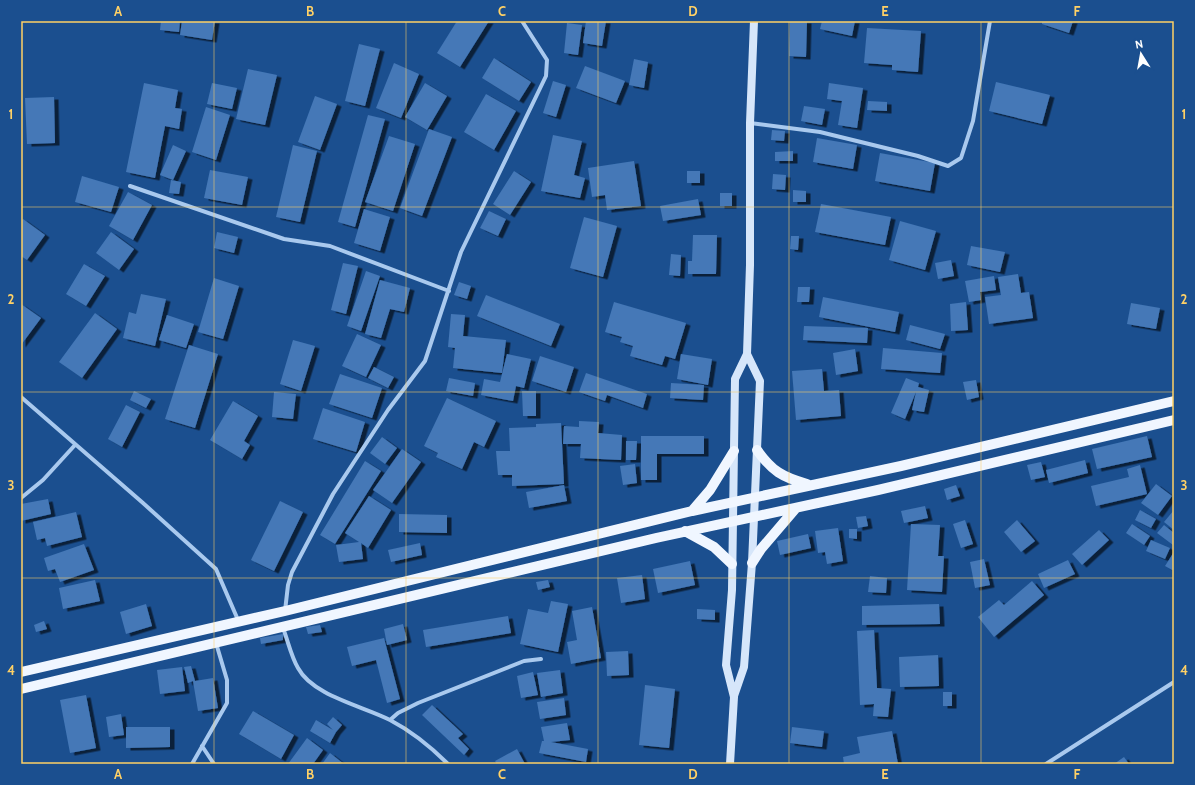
<svg xmlns="http://www.w3.org/2000/svg" width="1195" height="785" font-family="Cabin,sans-serif">
<style>
.building{fill:#4478b7;filter:url(#shadow)}
.lines{fill:none;stroke-linecap:round;stroke-linejoin:round}
.minor{stroke:#a9c9ee;stroke-width:4}
.secondary{stroke:#d6e6fa;stroke-width:8}
.primary{stroke:#f0f6ff;stroke-width:10}
.grid{fill:none;stroke:#ffd166;stroke-width:1;stroke-opacity:0.55}
.neatline{fill:none;stroke:#ffd166;stroke-width:1.5}
.grid-label{font-size:13px;text-anchor:middle;font-weight:bold;fill:#ffd166}
</style>
<defs>
<filter id="shadow"><feDropShadow dx="4.5" dy="2.5" stdDeviation="0" flood-color="#0009"/></filter>
</defs>
<rect width="100%" height="100%" fill="#1b4f8f"/>
<path class="building" d="M161 21H180L179 32 160 30Z
M182 21H215L212 40 180 35Z
M457 21H489L460 67 437 53Z
M586 21H606L602 46 583 43Z
M790 21H807L806 57 789 56Z
M822 21H855L852 36 820 29Z
M1042 21H1073L1069 33 1042 24Z
M567 23 582 25 578 55 564 53Z
M867 28 921 31 918 72 892 70V65L864 63Z
M359 44 380 49 365 106 345 101Z
M494 58 531 82 519 101 482 78Z
M634 59 648 62 644 88 629 85Z
M394 63 419 74 401 118 376 108Z
M585 66 625 81 616 103 576 88Z
M248 69 277 75 265 125 236 119Z
M553 81 566 85 556 117 543 113Z
M996 82 1050 95 1042 124 989 111Z
M144 83 178 90 175 108 182 109 179 129 165 126 155 178 126 172Z
M212 83 237 88 232 109 207 104Z
M425 83 447 96 427 130 405 117Z
M829 83 863 88 857 128 838 125 842 101 827 99Z
M486 94 516 111 494 150 464 132Z
M315 96 337 104 320 150 298 142Z
M54 97 55 143 27 144 25 98Z
M868 101 887 102V111L867 110Z
M804 106 825 109 822 125 801 121Z
M206 107 230 115 216 160 192 152Z
M368 115 385 119 355 227 338 222Z
M429 129 452 137 422 216 400 208Z
M772 130 785 131 784 141 771 140Z
M553 135 582 141 574 175 585 178 580 198 541 191Z
M389 136 415 144 393 211 365 202Z
M817 138 857 145 853 169 813 162Z
M173 145 186 151 173 180 160 175Z
M293 145 317 151 300 222 276 217Z
M793 151V161H775V152Z
M880 153 935 163 930 191 875 181Z
M634 161 641 206 607 210 605 195 592 197 588 168Z
M210 170 248 177 242 205 204 198Z
M514 171 531 182 510 215 493 204Z
M687 171H700V183H687Z
M773 174 786 175 785 190 772 189Z
M82 176 119 187 111 212 75 202Z
M171 180 181 182 179 194 169 193Z
M793 190 806 191V202H793Z
M128 192 152 205 133 240 109 226Z
M720 193H732V206H720Z
M698 199 701 215 663 221 660 206Z
M821 204 891 217 885 245 815 232Z
M364 209 390 217 380 251 354 243Z
M489 211 506 219 498 236 480 228Z
M584 217 617 226 603 277 570 268Z
M23 219 45 235 27 260 21 256V221Z
M900 221 936 231 925 270 889 260Z
M111 232 134 249 119 270 96 253Z
M217 232 238 237 234 253 214 248Z
M693 235H717L716 274H688V261H692Z
M791 236H799L798 250 790 249Z
M971 246 1005 252 1000 272 967 265Z
M671 254 681 255 680 276 669 275Z
M951 260 954 276 938 279 935 263Z
M343 263 358 266 346 314 331 310Z
M84 264 105 276 86 306 66 294Z
M366 271 380 276 361 331 347 326Z
M1018 274 1021 293 1029 292 1033 318 989 324 985 297 1001 295 998 277Z
M994 276 996 290 980 292 981 300 969 302 965 281Z
M214 278 239 286 223 339 198 332Z
M380 280 410 288 404 312 390 309 381 338 365 334Z
M459 282 471 286 467 299 454 295Z
M798 287H810L809 302H797Z
M141 294 166 299 155 346 123 338 129 312 136 314Z
M486 295 560 324 551 346 477 316Z
M823 297 899 312 895 332 819 317Z
M614 302 686 323 675 359 665 356 662 365 630 356 633 346 620 342 622 337 605 332Z
M966 302 968 330 951 331 950 304Z
M1131 303 1160 308 1156 329 1127 324Z
M21 304 41 318 21 345Z
M95 313 117 329 82 378 59 362Z
M451 314 465 315 463 336 506 340 502 373 453 368 455 348 448 347Z
M167 315 194 324 186 348 159 340Z
M910 325 945 334 940 349 906 340Z
M804 326 868 328 867 343 803 340Z
M357 334 381 345 366 377 342 366Z
M293 340 315 346 301 391 280 384Z
M189 345 218 354 195 428 165 419Z
M883 348 942 353 940 373 881 369Z
M855 349 858 371 836 375 833 353Z
M507 354 531 359 524 388 516 386 513 401 481 395 484 379 500 382Z
M681 354 712 359 708 385 677 379Z
M540 356 574 367 566 392 532 381Z
M374 367 394 377 388 388 368 378Z
M822 369 824 391 839 390 841 416 796 420 792 371Z
M586 373 647 394 643 408 607 395 605 401 579 392Z
M340 374 382 388 372 418 329 404Z
M449 378 475 383 473 396 446 391Z
M906 378 919 383 918 387 929 390 924 412 912 410 916 392 905 419 891 413Z
M976 380 979 397 967 400 963 382Z
M671 383 704 385 703 400 670 398Z
M134 391 151 399 146 408 130 400Z
M522 391H536V416H523Z
M274 392 296 394 293 419 272 417Z
M447 398 496 421 484 447 474 442 462 469 436 457 438 453 424 446Z
M233 401 258 416 244 441 250 445 242 459 210 440Z
M126 405 140 412 122 447 108 439Z
M323 408 365 422 356 452 313 439Z
M579 421 599 422 598 433 622 435 621 460 580 458 581 444H563L564 426 579 427Z
M561 423 564 484 512 486V475H498L496 451H510L509 428 536 427V424Z
M641 436H704V454H657V480H641Z
M1147 436 1152 457 1097 469 1092 449Z
M382 437 397 448 385 464 370 453Z
M626 441H637L636 460H626Z
M402 449 421 462 392 503 373 490Z
M1085 460 1088 473 1049 483 1046 470Z
M365 461 381 471 335 544 320 535Z
M1041 462 1045 477 1031 480 1027 465Z
M635 464 637 483 623 485 620 466Z
M1140 465 1147 494 1096 506 1091 486 1129 477 1127 469Z
M1156 484 1172 496 1158 515 1141 503Z
M564 485 567 501 529 508 526 492Z
M956 485 960 496 947 500 944 489Z
M369 496 391 510 368 548 361 543 363 559 339 562 336 545 359 542 345 533Z
M48 499 51 514 21 521V504Z
M280 501 303 512 274 571 251 560Z
M925 506 928 518 904 523 901 511Z
M1140 510 1156 519 1151 528 1135 520Z
M1174 510V530L1164 522Z
M76 512 82 537 47 546 45 538 37 540 33 522Z
M399 514 447 515V533L399 532Z
M866 516 868 526 858 528 856 517Z
M965 520 973 544 961 548 953 524Z
M1017 520 1035 541 1021 552 1004 532Z
M911 524 940 525 938 556H944L942 592 907 590Z
M1132 524 1150 536 1144 545 1126 533Z
M1164 525 1174 533 1173 545 1157 533Z
M838 528 843 561 827 564 825 552 818 553 815 531Z
M849 529H857V539L849 538Z
M1099 530 1109 540 1082 565 1072 554Z
M808 534 811 548 780 555 777 541Z
M1151 540 1170 548 1165 559 1146 551Z
M420 543 422 555 391 562 388 550Z
M84 544 94 570 60 582 55 569 48 571 44 558Z
M1174 552V571L1165 566Z
M984 559 990 585 975 588 970 562Z
M1068 560 1075 574 1044 588 1038 574Z
M690 561 695 585 658 593 653 569Z
M642 575 645 599 621 603 617 578Z
M870 576 887 578 886 593 868 592Z
M95 580 100 601 63 609 59 588Z
M548 580 550 587 538 590 536 582Z
M1032 581 1044 595 994 637 978 617 999 600 1004 605Z
M551 601 568 604 558 652 520 644 528 609 548 613Z
M146 604 152 626 126 634 120 612Z
M939 604 940 624 862 625V606Z
M592 607 601 658 571 664 567 642 577 640 572 611Z
M697 609 715 610V620L697 619Z
M508 616 511 633 426 647 423 630Z
M44 621 47 629 36 632 34 625Z
M403 624 407 640 387 645 384 629Z
M320 625 322 632 308 634 306 627Z
M874 630 877 688 891 689 888 717 873 716 874 704 860 705 857 631Z
M283 634V640L261 644 260 638Z
M384 638 400 699 387 703 376 660 352 666 347 647Z
M628 651 629 675 607 676 606 652Z
M938 655 939 686 900 687 899 657Z
M191 666 195 681 213 678 218 708 198 711 193 681 188 683 184 667Z
M182 667 185 691 160 694 157 670Z
M560 670 563 693 541 697 537 673Z
M533 672 538 695 521 698 517 676Z
M645 685 675 689 669 748 639 745Z
M943 692H952V706H943Z
M86 695 96 748 70 753 60 700Z
M564 698 566 715 540 719 537 702Z
M432 705 463 734 458 738 469 749 464 755 422 715Z
M253 711 294 735 281 759 239 734Z
M121 714 124 735 109 737 106 717Z
M333 717 342 725 336 732 330 743 310 731 316 720 333 730 327 724Z
M567 723 570 740 551 742 588 749 586 762 539 753 542 741H544L541 727Z
M126 727H170V747L126 748Z
M792 727 824 731 822 747 790 743Z
M892 731 898 764H844L843 757 860 753 857 737Z
M307 738 323 750 313 764H288Z
M517 749 525 764H497L495 761Z
M330 753 344 764H322Z
M1124 757 1129 764H1114Z"/>
<g class="lines">
<path class="minor" d="M750 123 820 132 918 156 948 166 961 158 973 121 990 21
M130 186 284 239 330 246 449 291
M21 397 143 503 216 569 238 620
M21 498 43 480 75 445
M285 611 288 585 292 572 333 494 388 410 425 361 461 252 546 76 547 60 522 21
M283 628C288 641 291 656 298 668 313 696 363 706 390 720 411 731 431 747 448 764
M390 720 398 713 418 703 524 661 541 659
M202 746 214 764
M192 764 227 703V680L216 643
M1046 764 1174 682"/>
<path class="secondary" d="M734 696 744 667 752 563 760 381 747 354
M730 764 734 697 726 665 732 590 735 379 747 354 750 265V123L754 21"/>
<path class="primary" d="M757 450C772 471 782 477 807 484
M692 511 710 490 734 451
M685 531 714 547 732 564
M752 563 761 549 796 508
M21 672 285 611 692 511 901 466 1174 401
M21 689 656 538 878 490 1174 420"/>
</g>
<path class="grid" d="M214 21V764M406 21V764M598 21V764M789 21V764M981 21V764M21 207H1174M21 392H1174M21 578H1174"/>
<rect width="1195" height="785" fill="none" stroke="#1b4f8f" stroke-width="44"/>
<g transform="translate(1141 54) rotate(349)" stroke="#1b4f8f" stroke-width="3" paint-order="stroke">
<path d="M0-3L7 15L0 10L-7 15Z" fill="#ffffff"/>
<text y="-6" font-size="11" font-weight="bold" text-anchor="middle" fill="#ffffff">N</text>
</g>
<rect x="22" y="22" width="1151" height="741" class="neatline"/>
<g class="grid-label">
<text x="118" y="16">A</text>
<text x="310" y="16">B</text>
<text x="502" y="16">C</text>
<text x="693" y="16">D</text>
<text x="885" y="16">E</text>
<text x="1077" y="16">F</text>
<text x="11" y="119">1</text>
<text x="1184" y="119">1</text>
<text x="11" y="304">2</text>
<text x="1184" y="304">2</text>
<text x="11" y="490">3</text>
<text x="1184" y="490">3</text>
<text x="11" y="675">4</text>
<text x="1184" y="675">4</text>
<text x="118" y="779">A</text>
<text x="310" y="779">B</text>
<text x="502" y="779">C</text>
<text x="693" y="779">D</text>
<text x="885" y="779">E</text>
<text x="1077" y="779">F</text>
</g>
</svg>
